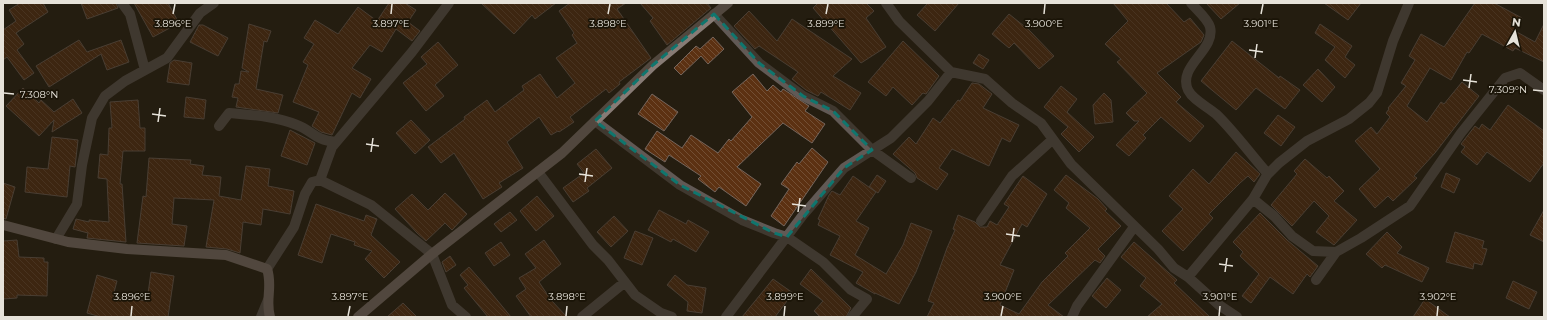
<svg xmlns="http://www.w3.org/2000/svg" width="1547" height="320" font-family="Montserrat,sans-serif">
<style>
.building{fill:url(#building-back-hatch);stroke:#75655c}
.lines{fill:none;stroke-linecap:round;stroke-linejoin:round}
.street{stroke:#615955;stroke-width:10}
.secondary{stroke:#877b75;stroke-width:10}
.marked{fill:none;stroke:#0f766e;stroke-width:3;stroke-dasharray:8 5;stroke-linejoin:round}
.ticks{fill:none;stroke:#e6e2d9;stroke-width:1.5}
.ticks-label{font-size:10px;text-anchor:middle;fill:#e6e2d9;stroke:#1a1407;stroke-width:3.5;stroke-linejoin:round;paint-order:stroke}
</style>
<defs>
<pattern id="building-back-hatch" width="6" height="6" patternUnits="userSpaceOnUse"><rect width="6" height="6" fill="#5c3112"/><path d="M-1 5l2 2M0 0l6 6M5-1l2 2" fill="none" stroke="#734f34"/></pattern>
</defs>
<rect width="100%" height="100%" fill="#241d10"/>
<path class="building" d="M20 3H43L48 12 16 33 24 44 17 50 34 73 24 80 7 57 3 60V30L16 21 9 10Z
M81 3H116L118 8 87 19Z
M134 3H168L179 23 153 37Z
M389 3H405L416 10 408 22 420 31 412 41 396 29 382 52 370 45 352 68 371 79 360 98 352 93 332 135 321 132 312 126 319 112 293 102 308 65 303 62 314 44 304 38 315 20 338 34 358 7 377 21Z
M481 3H556L535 19 532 15 514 34Z
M570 3H626L617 9 651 58 619 82 620 84 609 93 606 89 570 117 574 122 559 132 558 131 551 135 539 117 507 142 523 168 499 183 502 187 483 199 454 153 441 163 428 147 465 119 464 117 487 100 495 112 524 90 522 86 540 74 557 98 575 83 556 58 577 43 572 35 574 33 559 11Z
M640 3H707L711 8 667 45 650 21 653 18Z
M818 3H866L874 11 866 18 886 47 861 63 813 8Z
M928 3H959L935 31 917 15Z
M1113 3H1166L1184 22 1190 18 1204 35 1201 42 1157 73 1181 97 1176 102 1204 126 1190 142 1161 117 1143 135 1146 138 1129 156 1116 145 1139 121H1134L1126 113 1147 93 1117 62 1121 59 1105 44 1128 21Z
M1206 3H1240L1221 19Z
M1324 3H1361L1348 20Z
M1475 3H1494L1522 18 1515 31 1535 42 1544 24V62L1515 48 1513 51 1482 34 1469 53 1467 52 1451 80 1430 68 1407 106 1427 122 1441 102 1444 104 1462 82 1479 96 1435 153 1414 176 1417 178 1393 201 1388 196 1375 208 1359 189 1380 169 1355 141 1371 127 1377 134 1390 117 1386 113 1389 109 1388 108 1406 86 1401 83 1415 60 1409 56 1421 34 1444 47Z
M749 11 777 41 792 19 852 59 833 76 861 93 850 110 821 92 818 96 806 90 792 79 798 72 759 46 755 49 734 26Z
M1009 14 1029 30 1054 56 1039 69 1014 43 1009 48 992 34Z
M249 24 271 31 267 42 264 41 256 89 283 95 278 113 236 107 238 98 232 97 235 84H239L241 71 249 72 242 68Z
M1320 24 1352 46 1345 57 1355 65 1345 78 1325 60 1335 47 1315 33Z
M199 25H203L228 38 218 56 190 42Z
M713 37 724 49 708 64 701 56 681 75 674 68 696 46 700 49Z
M79 40 87 52 121 40 129 62 107 70 101 54 49 87 36 66Z
M903 41 939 76 926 94 923 93 912 105 893 87 886 96 868 82Z
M1232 41 1279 78 1280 76 1300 90 1285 109 1256 88 1236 110 1201 81Z
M438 42 458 65 435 85 444 96 426 111 403 83 427 64 421 57Z
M979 54 989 60 983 69 973 63Z
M174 60 192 63 189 85 167 82 170 63Z
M1318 69 1335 87 1322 102 1303 85Z
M753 74 767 91 773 85 781 92 783 89 809 106 805 111 825 124 812 143 783 123 737 167 761 184 746 206 719 187 715 192 698 179 701 176 669 155 665 162 645 149 657 131 682 148 691 135 718 153 729 139 731 141 752 117 732 92Z
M972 83 979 84 992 94 983 108 1019 125 1010 142 1002 138 989 166 952 149 939 168 948 174 937 190 917 178 915 173 893 154 909 137 916 144 933 118 940 123 958 100 960 101Z
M1061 86 1077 99 1067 112 1094 137 1079 152 1061 134 1068 127 1044 107Z
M23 88 39 103 41 100 54 112 73 99 82 113 52 132 54 120 39 136 6 106Z
M1104 93 1111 100 1113 122 1095 124 1093 105Z
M652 94 678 112 664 131 638 114Z
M186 97 206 100 204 119 184 117Z
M138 100 140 128H145V151H123L120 184H122L126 242 87 238 88 233 73 229 76 219 89 222V220L109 222 107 179 98 178 100 154 108 155 109 128H112L110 102Z
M1508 105 1544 131V163L1530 182 1487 152 1477 165 1461 152 1465 147 1461 144 1475 126 1479 129 1482 124 1490 130Z
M1278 115 1295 127 1281 146 1264 133Z
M411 120 430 140 415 154 396 133Z
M290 130 315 143 307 165 281 156Z
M52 137 78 140 75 167 70 166 67 197 25 192 27 167 48 169Z
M812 148 828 162 784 226 771 216 789 189 781 184 797 162 799 164Z
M596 149 612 168 587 188 589 191 573 202 563 188 584 173 577 164Z
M1236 152 1260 174 1254 182 1248 176 1240 183 1209 214 1213 218 1183 251 1162 231 1183 209 1169 196 1193 169 1209 184Z
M149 158 191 160 190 164 204 166 202 175 221 177 219 196 241 200 246 166 270 169 268 186 294 191 290 214 263 209 261 225 243 222 240 253 227 249 206 247 214 200 174 198 172 224 187 226 184 246 137 243 143 196 146 197Z
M1305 159 1327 178 1329 176 1344 191 1334 201 1357 220 1334 245 1316 232 1329 216 1314 201 1292 226 1271 205 1297 174 1294 171Z
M1446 173 1460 179 1454 193 1441 187Z
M877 175 886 181 878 193 869 187Z
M1066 175 1098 199 1107 209 1105 211 1121 226 1098 249 1105 256 1100 263 1095 260 1048 305 1064 317H927L934 303 928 301 947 248 955 230 953 229 958 215 975 222 980 227H987L990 221 997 225 1009 207 1004 204 1023 176 1047 194 1027 227 1022 224 1000 265 1014 270 1000 305 1019 314 1042 282 1068 256 1065 253 1090 228 1066 208 1069 203 1054 190Z
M853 176 876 192 856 221 869 228 855 255 886 274 903 245 911 223 932 231 916 272 899 304 875 293V294L856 283 863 272 830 255 840 236 818 225 820 220 818 219 829 195 832 191 840 195Z
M3 183 15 187 6 219 3 218Z
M445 193 467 214 452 230 445 223 426 241 417 233 395 209 412 194 428 210Z
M537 196 554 216 536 231 520 211Z
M316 204 364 221 366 215 377 219 371 235 400 262 384 278 365 259 372 251 354 245 355 242 331 234 322 263 298 255Z
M659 210 686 224 688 220 709 232 696 252 673 239 671 242 648 230Z
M1544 210V242L1530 235Z
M510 212 517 220 501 232 494 224Z
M1260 213 1287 240 1318 266 1310 277 1307 274 1293 294 1270 277 1251 303 1242 296 1259 274 1240 256 1243 252 1233 242Z
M614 216 628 231 611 247 597 232Z
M635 231 653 238 642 265 624 258Z
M1387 232 1402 247 1397 253 1429 268 1422 282 1385 265 1382 268 1366 254Z
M1455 232 1484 241 1482 248 1487 249 1482 265 1474 263 1473 269 1446 262Z
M17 240 19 257 44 258V262H48L47 296 17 295V298L3 299V241Z
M544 240 561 264 539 282 551 300 567 317H531L516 296 526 289 519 278 536 268 525 254Z
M501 242 510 255 494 266 485 253Z
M1134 242 1177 280 1174 283 1210 317H1147L1162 304 1140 286 1146 278 1121 257Z
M450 256 456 265 446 272 442 262Z
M469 267 484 284 511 317H488L464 288 468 285 460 275Z
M811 269 851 308 846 317H820L814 311 823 301 800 284Z
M151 272 174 276 168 317H101L87 313 97 275 117 281 113 296 147 301Z
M675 275 687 285 706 288 702 313 687 311 688 302 667 285Z
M1107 278 1121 290 1106 308 1092 296Z
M773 279 793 293 775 317H742Z
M1513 281 1537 292 1529 309 1506 298Z
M1425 299 1450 317H1413Z
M403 303 417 317H387Z"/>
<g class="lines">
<path class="street" d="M122 3 130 14 145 70
M886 3 899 21 951 72 985 79 1012 103 1041 123 1071 164 1158 249 1174 268 1188 277 1219 305 1237 317
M1191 3C1197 10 1208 19 1210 27 1216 50 1177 66 1188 90 1193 100 1208 107 1216 114 1233 130 1252 156 1268 174
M714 14 759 63 803 96 833 111 872 150 911 178
M595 121 680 185 742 220 774 233 787 237 823 262 851 290 867 299 852 317
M219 126 229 113C251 115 275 116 297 125 313 131 314 140 336 142
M538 172 593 245 608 260 635 295 661 313 672 317
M320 180 332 147 412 52 449 3
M1253 199 1274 216 1292 236 1313 251 1336 252 1361 238 1410 206 1461 133 1505 78 1520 73 1544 90
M981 221 1012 176 1052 140
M56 239 77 204 82 165 92 118 105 96 125 81 167 58 200 13 214 3
M267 269 294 227 305 194 312 182 320 180 371 205 432 254 452 305 466 317
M1188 277 1253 199 1267 175 1279 163 1307 141 1349 119 1369 103 1377 93 1393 41 1409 3
M1316 280 1336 252
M261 317 268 300
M582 317 625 282
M726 317 803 215 844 168 891 138 928 101 951 72
M1072 317 1077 306 1134 227"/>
<path class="secondary" d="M3 225 68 242 127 249 226 255 267 269C273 286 265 300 270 317
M358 317 432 254 562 153 653 65 728 3"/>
</g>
<path d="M0 0H1547V320H0ZM714 14 759 63 803 96 833 111 872 150 844 168 787 237 774 233 680 185 595 121 653 65Z" fill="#241d10" fill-opacity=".55" fill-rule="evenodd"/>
<path class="marked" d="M714 14 759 63 803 96 833 111 872 150 844 168 787 237 774 233 680 185 595 121 653 65Z"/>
<path class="ticks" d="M173 14 175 4M391 14 392 4M608 14 610 4M826 14 828 4M1044 14 1045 4M1261 14 1263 4M1249 50 1263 52M1255 58 1257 44M1463 80 1477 82M1469 88 1471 74M1533 90 1543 91M4 93 14 94M152 114 166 116M158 122 160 108M366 144 379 146M371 152 373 138M579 174 593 176M585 182 587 168M792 204 806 206M798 212 800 198M1006 234 1020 236M1012 242 1014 228M1219 264 1233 266M1225 272 1227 258M131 316 132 306M348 316 350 306M566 316 567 306M784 316 785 306M1001 316 1003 306M1219 316 1220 306M1437 316 1438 306"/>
<g class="ticks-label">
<text x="173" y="27">3.896°E</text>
<text x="391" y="27">3.897°E</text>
<text x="608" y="27">3.898°E</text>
<text x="826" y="27">3.899°E</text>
<text x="1044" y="27">3.900°E</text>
<text x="1261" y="27">3.901°E</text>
<text x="1508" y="93">7.309°N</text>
<text x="39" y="98">7.308°N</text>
<text x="132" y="300">3.896°E</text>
<text x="350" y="300">3.897°E</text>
<text x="567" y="300">3.898°E</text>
<text x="785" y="300">3.899°E</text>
<text x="1003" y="300">3.900°E</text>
<text x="1220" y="300">3.901°E</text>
<text x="1438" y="300">3.902°E</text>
</g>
<rect width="1547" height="320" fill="none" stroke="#e6e2d9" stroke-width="8"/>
<g transform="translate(1515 32) rotate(8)" stroke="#1a1407" stroke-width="3" paint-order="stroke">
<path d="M0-3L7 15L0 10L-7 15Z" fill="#e6e2d9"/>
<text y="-6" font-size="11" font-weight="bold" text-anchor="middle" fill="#e6e2d9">N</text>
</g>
</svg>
